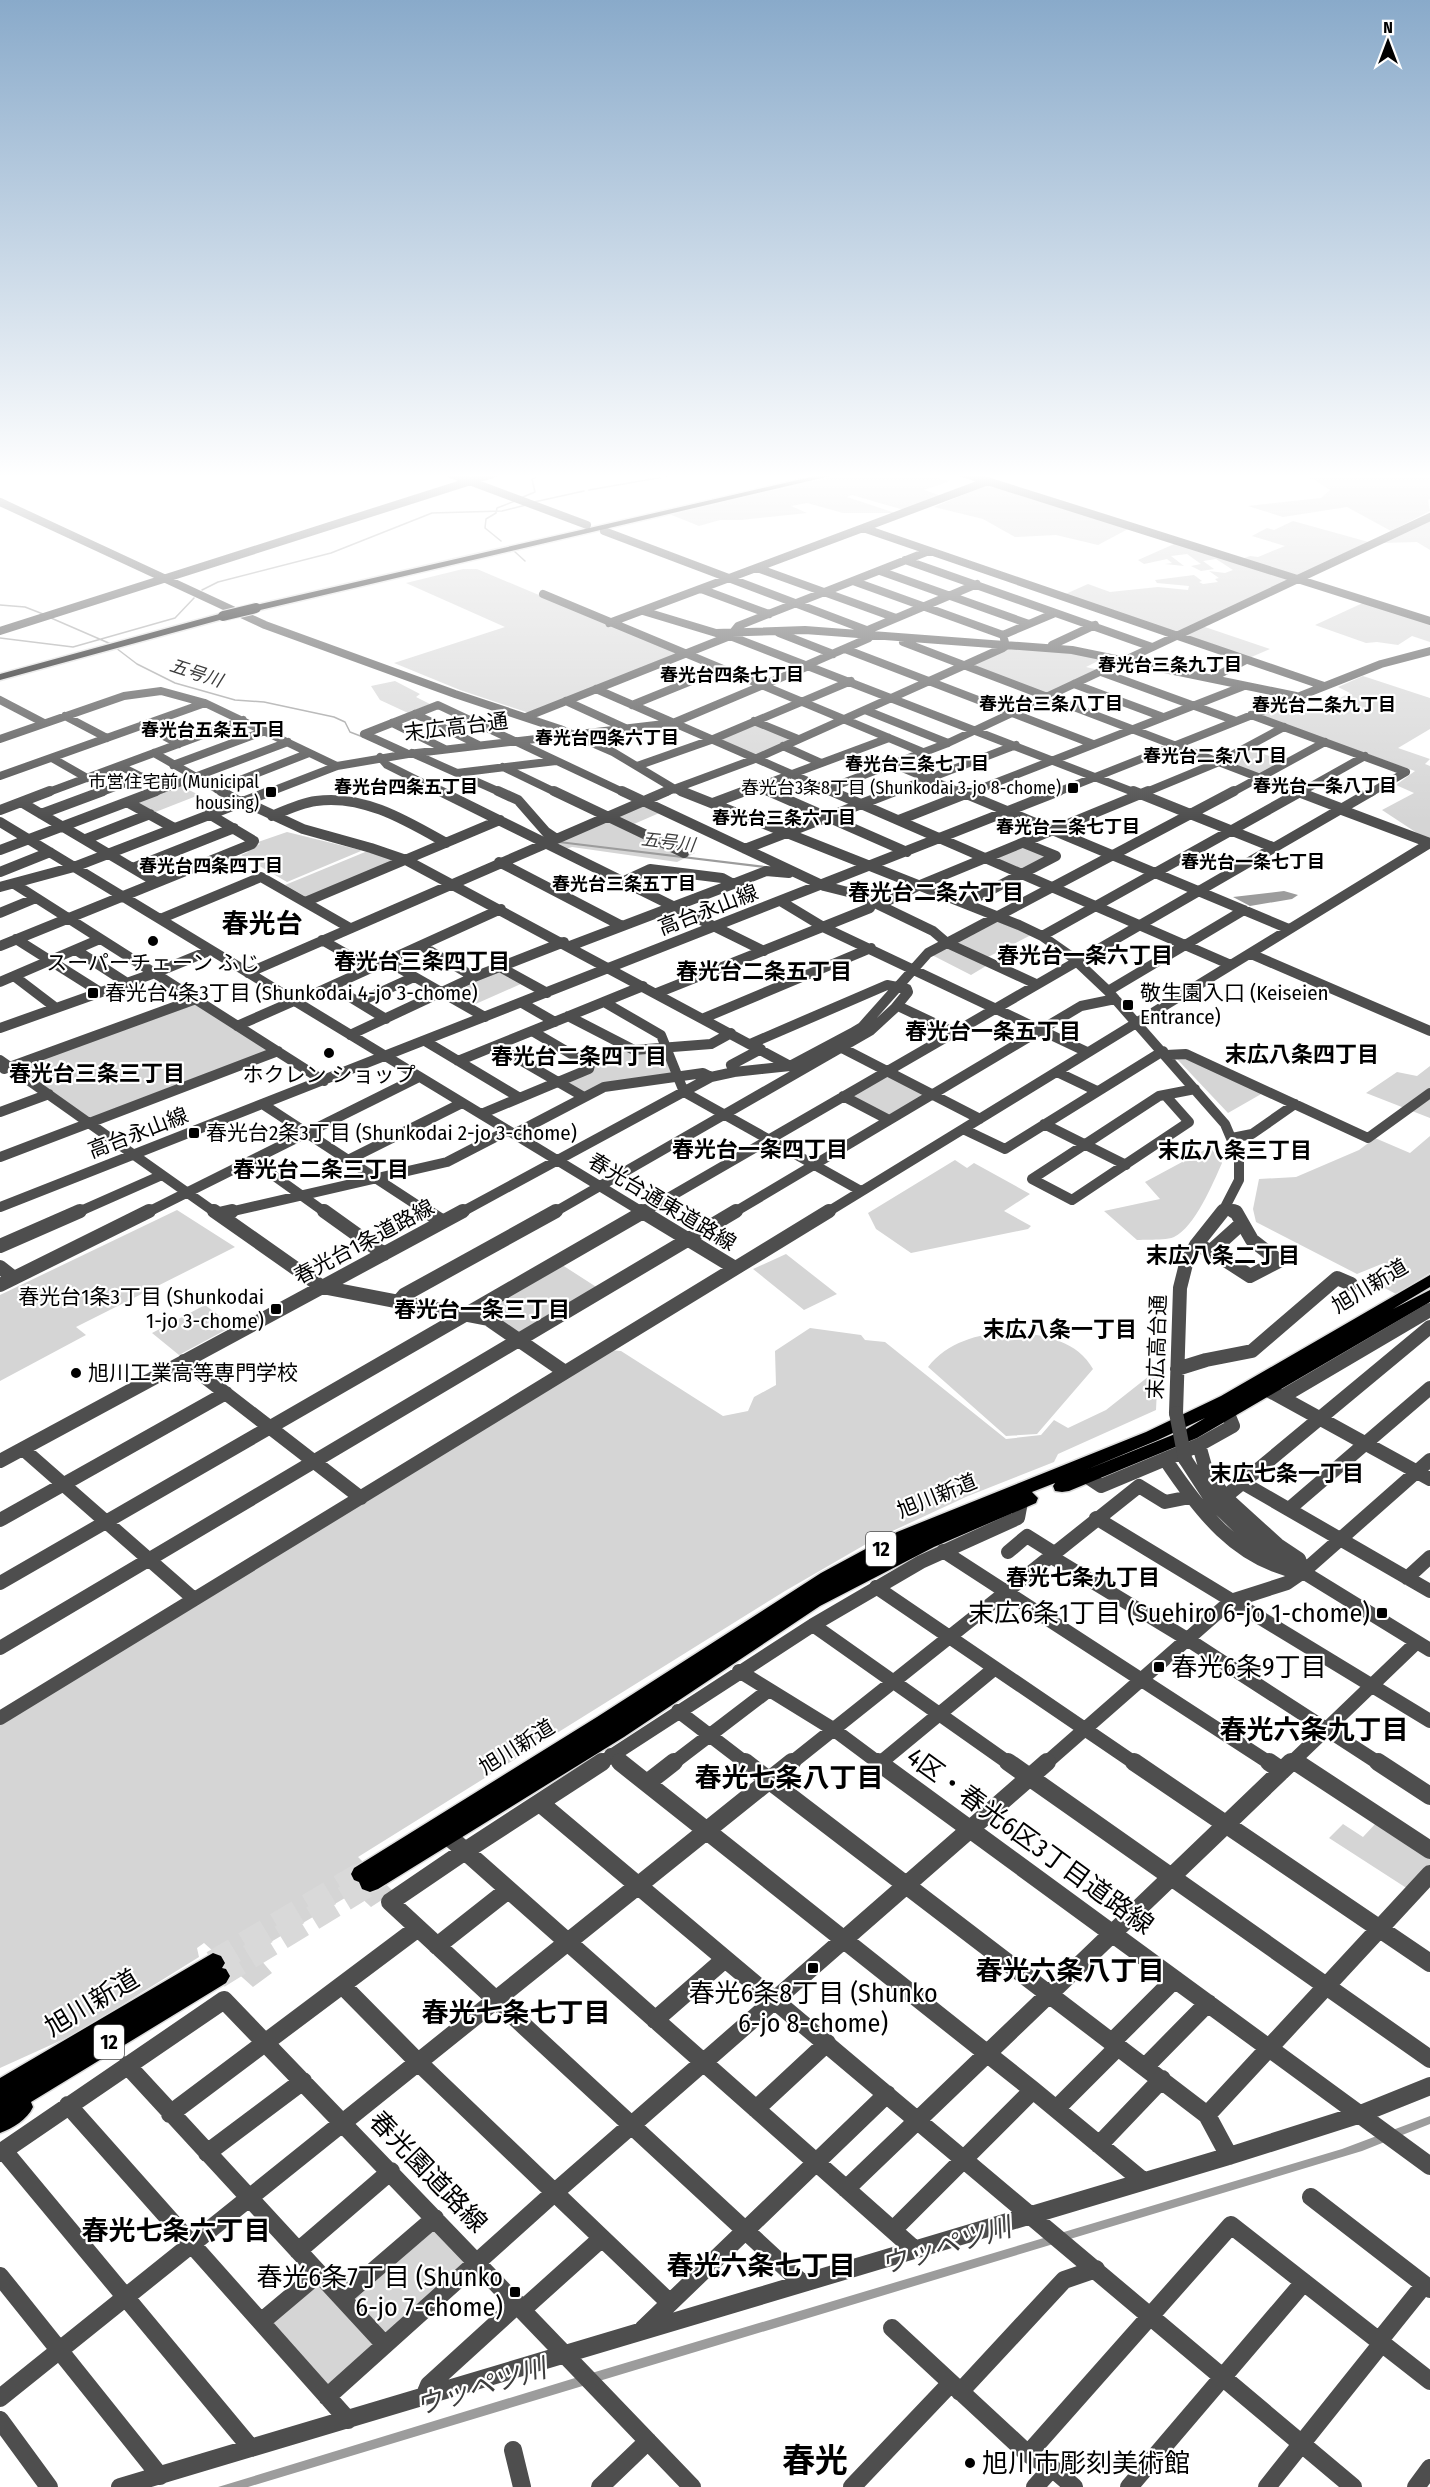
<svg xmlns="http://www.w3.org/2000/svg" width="1430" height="2487" font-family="'Fira Sans Condensed','Noto Sans JP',sans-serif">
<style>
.green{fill:#d5d5d5}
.water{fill:#9c9c9c}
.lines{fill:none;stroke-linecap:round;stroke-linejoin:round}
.stream-far1{stroke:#9c9c9c;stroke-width:1.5}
.stream{stroke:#9c9c9c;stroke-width:2}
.highway-tunnel{stroke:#d9d9d9;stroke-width:25;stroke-dasharray:25 12;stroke-linecap:butt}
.highway-casing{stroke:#dbdbdb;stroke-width:3}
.minor-far3{stroke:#4e4e4e;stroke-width:8}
.minor-far2{stroke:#4e4e4e;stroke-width:10}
.minor-far1{stroke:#4e4e4e;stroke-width:14}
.minor{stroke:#4e4e4e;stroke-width:18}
.highway{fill:#000;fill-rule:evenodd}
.highway-bridge-casing{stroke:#dbdbdb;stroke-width:12;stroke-linecap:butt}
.minor-bridge{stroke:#4e4e4e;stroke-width:14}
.highway-bridge{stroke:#000;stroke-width:10}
.poi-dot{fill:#000;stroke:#fff;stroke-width:2}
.labels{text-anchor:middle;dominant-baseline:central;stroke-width:4.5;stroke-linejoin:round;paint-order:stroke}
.far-neighbourhood-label{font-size:18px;font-weight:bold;fill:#000;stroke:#fff}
.far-water-label{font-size:18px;font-style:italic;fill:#3d3d3d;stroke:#fff}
.far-poi-label{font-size:18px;fill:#000;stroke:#fff;text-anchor:end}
.shield{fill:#fff;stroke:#4c4c4c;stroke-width:1.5}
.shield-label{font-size:20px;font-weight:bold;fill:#000}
.street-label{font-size:21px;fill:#000;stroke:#fff}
.poi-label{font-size:21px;fill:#000;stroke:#fff;text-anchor:start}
.neighbourhood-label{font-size:22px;font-weight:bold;fill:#000;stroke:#fff}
.near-poi-label{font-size:26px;fill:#000;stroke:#fff;text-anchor:end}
.near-street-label{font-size:26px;fill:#000;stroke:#fff}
.district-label{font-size:27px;font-weight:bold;fill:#000;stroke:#fff}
.near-neighbourhood-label{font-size:27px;font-weight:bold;fill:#000;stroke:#fff}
.near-water-label{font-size:27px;font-style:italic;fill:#3d3d3d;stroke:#fff}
.near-district-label{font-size:33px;font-weight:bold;fill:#000;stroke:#fff}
</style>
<rect width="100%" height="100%" fill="#fff"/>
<path class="green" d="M851 473H920L950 481 924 490 941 496 904 510 852 495 847 497 895 513H843L807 503 791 506 807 513 741 520H720L699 526 669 514Z
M1290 473H1409L1408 475 1430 478V499L1428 500 1430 511 1391 531 1347 507 1283 517 1248 506 1321 498 1330 490 1313 479Z
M989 484 1130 528 1098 545 1056 535 1015 537 983 519 934 507Z
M1430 520V550L1417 542 1380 543Z
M1293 521 1372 543 1175 636 1061 596 1088 584 1110 592 1158 587 1188 590 1189 586 1157 583 1155 580 1194 575 1202 581 1199 582 1203 584 1218 582 1215 579 1219 578 1209 571 1225 573 1233 570 1216 559 1203 561 1214 569 1201 571 1191 566 1201 564 1187 554 1171 556 1184 566 1165 564 1172 563 1167 559 1144 564 1138 560 1181 541 1239 560 1250 556 1258 557 1285 546 1252 536 1267 528 1274 530Z
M463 569H477L679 654 529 713 460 690 394 663 505 627 406 583Z
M1365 602 1430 623V642L1412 636 1398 645 1377 642 1366 643 1315 625Z
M1202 626 1270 649 1249 658 1182 635Z
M1006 646 1106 657 1086 667 1103 671 1045 697 963 666Z
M1363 676 1430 698V729L1398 748 1430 759 1425 764 1430 766V839L1420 835 1382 810 1414 793 1396 785 1415 771 1258 715 1290 702 1313 711 1350 693 1338 687Z
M395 681 420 694 416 697 430 704 408 713 380 700 371 686Z
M754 721 798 739 755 759 711 740Z
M1250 749 1283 761 1258 775 1225 762Z
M179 785 199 795 153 813 133 802Z
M641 801 664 811 634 824 695 853 677 862 572 847 562 850 545 843Z
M287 832 360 850 361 851 287 882 241 855 248 852 246 850 260 844 258 842Z
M1026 845 1052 857 1021 872 993 859Z
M370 850 395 861 308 898 285 885Z
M999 917 1035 933 984 959 991 963 971 975 928 953Z
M497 970 523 983 471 1006 447 992Z
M195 1001 274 1050 92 1120 15 1065Z
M620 1049 630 1052H663L672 1075 585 1093 564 1082 592 1061Z
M1182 1056 1263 1093 1228 1113 1177 1059Z
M1430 1066V1118L1366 1093 1397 1072 1417 1076Z
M887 1075 926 1095 889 1117 850 1096Z
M1430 1136V1273L1396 1294 1379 1285 1397 1269 1384 1263 1357 1274 1256 1222 1253 1209 1259 1179 1296 1177 1359 1150 1375 1138 1410 1153Z
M1210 1147 1222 1163C1213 1183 1195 1227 1174 1237 1164 1241 1148 1239 1137 1240L1104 1211 1160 1199 1145 1182Z
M955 1160 967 1168 974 1163 1030 1194 1004 1211 1031 1226 1028 1229 911 1253 876 1229 868 1213Z
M177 1210 235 1247 76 1327 86 1335 0 1381V1295Z
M786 1254 837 1294 804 1310 753 1269Z
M556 1261 601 1290 519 1340 466 1314Z
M205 1305 233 1326 179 1355 152 1333Z
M810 1328 861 1335 865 1340 885 1342 1006 1439 1041 1435 1054 1420 1068 1428 1106 1410 1158 1369 1156 1410 1058 1454 1054 1462 968 1496 873 1540 785 1591 358 1857 394 1892 371 1907 355 1892 254 1952 272 1973 253 1987 204 1943 197 1948 199 1957 75 2034 0 2068V1712L610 1350 621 1351 723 1416 748 1411 754 1397 776 1385 775 1351Z
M1008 1332C1038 1333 1077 1339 1093 1369L1037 1434 1006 1436 928 1367C947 1342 978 1334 1008 1332Z
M1377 1822 1430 1855V1866L1408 1889 1329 1838 1343 1824 1363 1837Z
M435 2218 478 2262 327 2397 261 2322 318 2274 341 2298Z"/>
<path class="water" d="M1284 891 1298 895 1292 899 1250 906 1233 897Z
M1430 2116V2124L1362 2151 248 2487H218L575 2378 1342 2149Z"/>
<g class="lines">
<path class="stream-far1" d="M589 490 686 473
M523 497 535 492 532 479 544 473
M534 502 584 491
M501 541 485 528 486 519 496 513 497 508 515 501
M514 551 525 561
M202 590 218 582 331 553 432 513 502 511 526 505
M0 605 25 607 43 614
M51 618 111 644
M0 638 73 647 175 618 194 598
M116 648 137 664 175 683 235 700 264 702 334 717 345 722 350 732 363 737"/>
<path class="stream" d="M559 842 765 867"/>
<path class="highway-tunnel" d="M213 1963 362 1874
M218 1976 370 1883"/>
<defs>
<path id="highway" d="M828 473H843L256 611 251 608 256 605Z
M223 613 227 614V618L0 680V674Z
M1430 1275V1287L1393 1309 1430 1290V1302L1197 1438 1069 1491 1062 1492 1055 1491 1053 1486 1055 1483 1032 1492 1038 1498 1036 1503 934 1547 820 1606 624 1737 378 1889 370 1892 362 1889 359 1882 354 1880 351 1874 354 1868 597 1717 821 1573 897 1532 1146 1432 1221 1396ZM1205 1418 1185 1430 1088 1469 1158 1440Z
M213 1953 221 1956 225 1963 222 1968 226 1969 230 1976 226 1983 31 2102 33 2107C27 2120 13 2128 0 2133V2078Z"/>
</defs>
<use href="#highway" class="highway-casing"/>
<path class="minor-far3" d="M448 473 587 525
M962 473 1430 621
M988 481 863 528 1324 686
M0 502 265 625 455 694 560 729 613 752 673 788 685 793
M604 531 869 631V638L807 665
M905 560 1152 647
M757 568 896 618
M880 571 1029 624
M853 581 1003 635 1055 613
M701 589 769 614
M543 594 925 753
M643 611 716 633 805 630 1072 650 1296 696
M609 623 863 528
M868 630 977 584
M0 631 496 473
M779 633 833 654
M730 636 1136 793
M903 642 1300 793
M1052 645 1095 625
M845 649 1093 744
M1101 672 1236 721
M1216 676 1246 660
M1074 684 1163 717
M596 689 835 793
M0 700 44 723
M566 701 625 728
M632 705 721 669
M865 710 948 743
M415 714 479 745
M1251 715 1406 772 1370 793
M65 716 107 738
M526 717 730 636 738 626 929 551
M754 721 798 739
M392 723 445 749
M142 725 179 744
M0 739 124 696 161 691 205 703 337 766
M783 746 821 763
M154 753 224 793
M406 753 364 734 438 705 625 793
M412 753 502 793
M380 757 387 765 443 793
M52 758 87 778
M893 764 962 793
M173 765 265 731
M120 766 164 788
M637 766 711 740 851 681
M503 767 557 793
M457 773 556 761
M0 776 205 703
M758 787 771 793
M217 789 309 753
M827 789 948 743 1430 517
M46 793 243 720
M99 793 142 777
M152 793 288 742
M267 793 337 766 408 754 673 723 811 665
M663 793 755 759 1003 648 1006 646 1003 635
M741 793 889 738
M891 793 1016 745
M969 793 1244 686
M1055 793 1381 664 1430 651
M1144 793 1219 762 1284 727
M1231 793 1325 742
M1299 793 1365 756"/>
<path class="minor-far2" d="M221 791 240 802
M440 791 764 951
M498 791 518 800 546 832 555 838
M554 791 684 853
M622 791 824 886 852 893 879 905 933 931 947 943 1036 984
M681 791 1019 925 1042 936 1072 957 1108 991 1225 1124 1239 1157V1180L1222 1213
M768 791 907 852
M831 791 1231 965
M959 791 1289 929
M1133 791 1275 848
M1296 791 1343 809
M243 801 303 829 371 848 406 860 790 1066
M21 802 156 882
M127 802 174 828
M713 803 745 791
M0 810 50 791
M1342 810 1430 843
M41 814 103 791
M272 816C286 810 301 803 316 801 363 794 407 821 446 843
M899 820 973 791
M0 822 644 1213
M86 839 150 814
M745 849 895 791
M0 850 156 791
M499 862 622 926
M133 868 234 828
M0 872 50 852
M733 884 766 871 789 873
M16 885 324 1081
M0 887 74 867 271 791
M305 902 500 820
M782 902 825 928 1087 1052
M966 903 1056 856 1024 843
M879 905 920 885 1148 791
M0 913 36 898
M160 919 261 877 350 928
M1042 936 1302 791
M16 939 100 992
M322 940 371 968
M424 945 425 948 474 977
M0 946 252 844 254 841 209 814
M570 946 733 884 722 878 650 869 624 881
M76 950 127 983
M1251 954 1430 1031
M383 963 392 964 485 1017
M500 967 547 993
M248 973 667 791
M14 976 56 1008
M0 982 100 939
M332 986 386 1019
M1108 991 1244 910
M657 993 870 908
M296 1002 501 909
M359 1002 414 977
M604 1002 661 1035 684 1092 861 1191
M522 1003 555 1022
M898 1006 953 1032
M568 1016 634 1050 711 1044 731 1033
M704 1018 871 948
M237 1026 294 1001
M0 1028 155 973 211 950
M350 1035 474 977 564 942
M425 1041 520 1098
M496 1046 584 1097
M842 1048 980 1119
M1166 1055 1186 1054 1368 1138 1430 1093
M0 1060 216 1213
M458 1061 643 986
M4 1069 196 999
M734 1072 790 1066 852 1033 862 1027 928 953 1234 791
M1057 1072 1097 1091
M1165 1095 1189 1122 1072 1200 1032 1179 1159 1096 1195 1089
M843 1096 889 1120
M264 1105 429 1213
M0 1112 49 1094
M481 1114 589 1069 590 1065 532 1031
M1044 1124 1126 1165
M963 1129 1005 1149 1163 1051
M514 1134 604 1087 703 1073 711 1077
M1232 1138 1252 1134 1295 1104
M0 1157 278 1051
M252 1160 326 1213
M348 1160 462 1103
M0 1207 1059 791
M1226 1209 1236 1213
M76 1213 162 1175
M146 1213 419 1077
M225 1213 447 1162 507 1131
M460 1213 711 1077 734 1072 731 1065 761 1049
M553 1213 870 1031 895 1008 908 992 907 989 887 985 750 1044
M642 1213 1372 791
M733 1213 1081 1006 1115 999
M826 1213 1430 843"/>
<path class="minor-far1" d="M214 1211 322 1287 488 1319 565 1372
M324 1211 384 1254
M426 1211 443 1222
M641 1211 735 1268
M219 1214 232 1211
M1196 1245 1211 1251 1250 1276 1279 1261 1252 1240 1236 1212 1233 1211
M0 1246 80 1211
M1211 1251 1241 1224
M0 1267 14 1278
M0 1285 149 1211
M398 1302 404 1295 556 1211
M184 1361 361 1498
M1177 1369 1206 1360 1252 1351 1337 1278 1351 1284
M1268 1390 1430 1479
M1282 1397 1430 1310
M1176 1413 1180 1288 1186 1264 1196 1245 1223 1211
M1199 1445 1206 1470 1225 1497 1278 1545 1299 1559 1303 1572
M23 1449 194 1599
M1165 1459C1199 1510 1236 1560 1299 1572
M1185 1459 1213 1502 1245 1533 1282 1559 1430 1650
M0 1461 463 1211
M1086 1476 1101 1486 1199 1445 1233 1426 1228 1414
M1243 1483 1430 1591
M1225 1497 1430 1327
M1289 1509 1430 1388
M1096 1518 1430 1721
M0 1520 226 1393
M943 1551 1271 1764
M1008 1552 1027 1536 1054 1553
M1050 1556 1187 1639 1380 1764
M1407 1578 1430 1557
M0 1583 645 1211
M876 1587 1136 1764
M813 1625 1010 1764
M0 1648 736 1211
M739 1671 833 1729 880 1764
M678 1711 747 1764
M0 1718 829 1211
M611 1755 622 1764
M1293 1760 1299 1764
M880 1763 995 1668
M599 1764 813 1625 921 1562 1018 1518 1021 1502
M672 1764 769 1690
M790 1764 1139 1486 1165 1502 1190 1497
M1045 1764 1231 1601 1287 1583 1303 1572 1430 1460
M1290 1764 1417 1642"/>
<path class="minor" d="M620 1762 1033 2090 1143 2181
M745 1762 1207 2115 1229 2156
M878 1762 1430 2166
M1008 1762 1430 2059
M1134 1762 1430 1963
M1269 1762 1282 1771
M1296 1762 1430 1850
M1378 1762 1430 1796
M647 1783 674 1762
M540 1803 1353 2487
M448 1836 465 1851 602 1762
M437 1946 508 1890
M342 1985 417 2061 669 2302
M655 2020 725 1959
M1112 2042 1175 1979
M127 2065 385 2345
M1145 2067 1208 2003
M68 2105 348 2420
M756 2109 827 2043
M1056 2109 1118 2047
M170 2114 418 1928
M1207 2115 1430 1874
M1099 2145 1162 2079
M4 2151 251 2448
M0 2153 224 2000 692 2487
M207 2153 303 2081
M846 2189 1291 1762
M1311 2197 1430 2289
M893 2230 1033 2090
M298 2251 391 2171
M0 2276 160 2476
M801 2282 390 1902 465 1851 914 2249
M342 2298 435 2218
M523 2309 602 2238
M261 2322 318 2274
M892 2328 1028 2454 1052 2468 1074 2487
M643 2329 887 2094
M1379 2341 1424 2285
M960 2392 1064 2280 1096 2269
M327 2397 554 2193 1047 1762
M424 2397 429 2385 518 2304
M0 2398 792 1762
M0 2420 49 2487
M513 2450 522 2487
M1028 2454 1231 2225 1430 2381
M120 2487 1229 2156 1358 2115 1430 2086
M600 2487 648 2441
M852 2487 950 2384
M1035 2487 1052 2468
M1129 2487 1304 2282
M1267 2487 1382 2343
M1416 2487 1430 2468"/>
<use href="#highway" class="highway"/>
<defs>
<path id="highway-bridge" d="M223 616 256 608"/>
</defs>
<use href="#highway-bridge" class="highway-bridge-casing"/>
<path class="minor-bridge" d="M1176 1413 1185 1459"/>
<use href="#highway-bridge" class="highway-bridge"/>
</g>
<linearGradient id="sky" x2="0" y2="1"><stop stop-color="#89aaca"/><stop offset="0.58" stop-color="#fff"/><stop offset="1" stop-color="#fff" stop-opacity="0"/></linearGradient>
<rect width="1430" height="821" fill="url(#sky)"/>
<g class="poi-dot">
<rect x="1067" y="782" width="12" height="12" rx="3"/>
<rect x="265" y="786" width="12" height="12" rx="3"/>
<circle cx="153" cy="941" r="6"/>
<rect x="87" y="987" width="12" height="12" rx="3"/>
<rect x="1122" y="999" width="12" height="12" rx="3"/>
<circle cx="329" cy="1053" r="6"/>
<rect x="188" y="1127" width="12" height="12" rx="3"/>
<rect x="270" y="1303" width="12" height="12" rx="3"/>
<circle cx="76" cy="1373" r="6"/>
<rect x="1376" y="1607" width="12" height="12" rx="3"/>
<rect x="1153" y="1661" width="12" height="12" rx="3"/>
<rect x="807" y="1962" width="12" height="12" rx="3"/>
<rect x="509" y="2286" width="12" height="12" rx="3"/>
<circle cx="970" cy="2463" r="6"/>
</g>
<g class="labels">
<g class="far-neighbourhood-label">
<text x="1170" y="665">春光台三条九丁目</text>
<text x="732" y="675">春光台四条七丁目</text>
<text x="1051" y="704">春光台三条八丁目</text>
<text x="1324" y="705">春光台二条九丁目</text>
<text x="213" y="730">春光台五条五丁目</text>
<text x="607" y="738">春光台四条六丁目</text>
<text x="1215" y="756">春光台二条八丁目</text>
<text x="917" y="764">春光台三条七丁目</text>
<text x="1325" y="786">春光台一条八丁目</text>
<text x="406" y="787">春光台四条五丁目</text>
<text x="784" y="818">春光台三条六丁目</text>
<text x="1068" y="827">春光台二条七丁目</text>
<text x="1253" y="862">春光台一条七丁目</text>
<text x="211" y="866">春光台四条四丁目</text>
<text x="624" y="884">春光台三条五丁目</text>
</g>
<g class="far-water-label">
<text transform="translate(196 673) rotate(18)">五号川</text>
<text transform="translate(668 842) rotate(7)">五号川</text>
</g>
<g class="far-poi-label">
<text x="259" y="782">市営住宅前 (Municipal<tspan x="259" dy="21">housing)</tspan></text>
<text x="1061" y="788">春光台3条8丁目 (Shunkodai 3-jo 8-chome)</text>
</g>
<g class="shield">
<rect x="866" y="1532" width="30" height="34" rx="4.5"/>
<rect x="94" y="2025" width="30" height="34" rx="4.5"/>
</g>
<g class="shield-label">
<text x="881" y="1549">12</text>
<text x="109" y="2042">12</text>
</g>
<g class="street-label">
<text transform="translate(456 727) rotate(-7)">末広高台通</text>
<text transform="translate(708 910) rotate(-21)">高台永山線</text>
<text transform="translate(138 1133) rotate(-21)">高台永山線</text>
<text transform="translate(662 1202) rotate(31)">春光台通東道路線</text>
<text transform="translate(364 1242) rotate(-28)">春光台1条道路線</text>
<text transform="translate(1370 1286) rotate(-31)">旭川新道</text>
<text transform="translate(1157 1347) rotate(-88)">末広高台通</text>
<text transform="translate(937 1496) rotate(-22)">旭川新道</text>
<text transform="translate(517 1747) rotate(-32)">旭川新道</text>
</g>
<g class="poi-label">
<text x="153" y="963" text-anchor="middle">スーパーチェーン ふじ</text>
<text x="105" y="993">春光台4条3丁目 (Shunkodai 4-jo 3-chome)</text>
<text x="1140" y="993">敬生園入口 (Keiseien<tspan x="1140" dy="24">Entrance)</tspan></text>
<text x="329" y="1075" text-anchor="middle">ホクレン ショップ</text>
<text x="206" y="1133">春光台2条3丁目 (Shunkodai 2-jo 3-chome)</text>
<text x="264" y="1297" text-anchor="end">春光台1条3丁目 (Shunkodai<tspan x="264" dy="24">1-jo 3-chome)</tspan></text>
<text x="88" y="1373">旭川工業高等専門学校</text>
</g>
<g class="neighbourhood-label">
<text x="936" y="892">春光台二条六丁目</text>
<text x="1085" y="955">春光台一条六丁目</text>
<text x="422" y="961">春光台三条四丁目</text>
<text x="764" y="971">春光台二条五丁目</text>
<text x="993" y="1031">春光台一条五丁目</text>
<text x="1302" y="1054">末広八条四丁目</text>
<text x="579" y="1056">春光台二条四丁目</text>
<text x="97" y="1073">春光台三条三丁目</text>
<text x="760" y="1149">春光台一条四丁目</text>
<text x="1235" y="1150">末広八条三丁目</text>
<text x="321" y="1169">春光台二条三丁目</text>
<text x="1223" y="1255">末広八条二丁目</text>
<text x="482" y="1309">春光台一条三丁目</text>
<text x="1060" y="1329">末広八条一丁目</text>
<text x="1287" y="1473">末広七条一丁目</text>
<text x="1083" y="1577">春光七条九丁目</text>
</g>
<g class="near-poi-label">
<text x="1370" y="1613">末広6条1丁目 (Suehiro 6-jo 1-chome)</text>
<text x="1171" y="1667" text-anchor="start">春光6条9丁目</text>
<text x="813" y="1993" text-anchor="middle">春光6条8丁目 (Shunko<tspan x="813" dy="30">6-jo 8-chome)</tspan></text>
<text x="503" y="2277">春光6条7丁目 (Shunko<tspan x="503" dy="30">6-jo 7-chome)</tspan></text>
<text x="982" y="2463" text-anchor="start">旭川市彫刻美術館</text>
</g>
<g class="near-street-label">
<text transform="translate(1030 1841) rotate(36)">4区・春光6区3丁目道路線</text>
<text transform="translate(92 2003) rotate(-31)">旭川新道</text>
<text transform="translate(428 2172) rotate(46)">春光園道路線</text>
</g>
<g class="district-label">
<text x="262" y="924">春光台</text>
</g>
<g class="near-neighbourhood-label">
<text x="1314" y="1730">春光六条九丁目</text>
<text x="789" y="1778">春光七条八丁目</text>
<text x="1070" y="1971">春光六条八丁目</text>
<text x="516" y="2013">春光七条七丁目</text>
<text x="176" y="2231">春光七条六丁目</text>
<text x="761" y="2266">春光六条七丁目</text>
</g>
<g class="near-water-label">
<text transform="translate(946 2246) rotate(-17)">ウッペツ川</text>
<text transform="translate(481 2387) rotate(-17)">ウッペツ川</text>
</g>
<g class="near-district-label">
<text x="815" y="2461">春光</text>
</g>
</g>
<g transform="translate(1388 42)" stroke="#ffffff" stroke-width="4.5" paint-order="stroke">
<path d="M0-4.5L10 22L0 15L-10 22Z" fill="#000000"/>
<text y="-9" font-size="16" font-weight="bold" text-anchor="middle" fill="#000000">N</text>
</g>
</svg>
